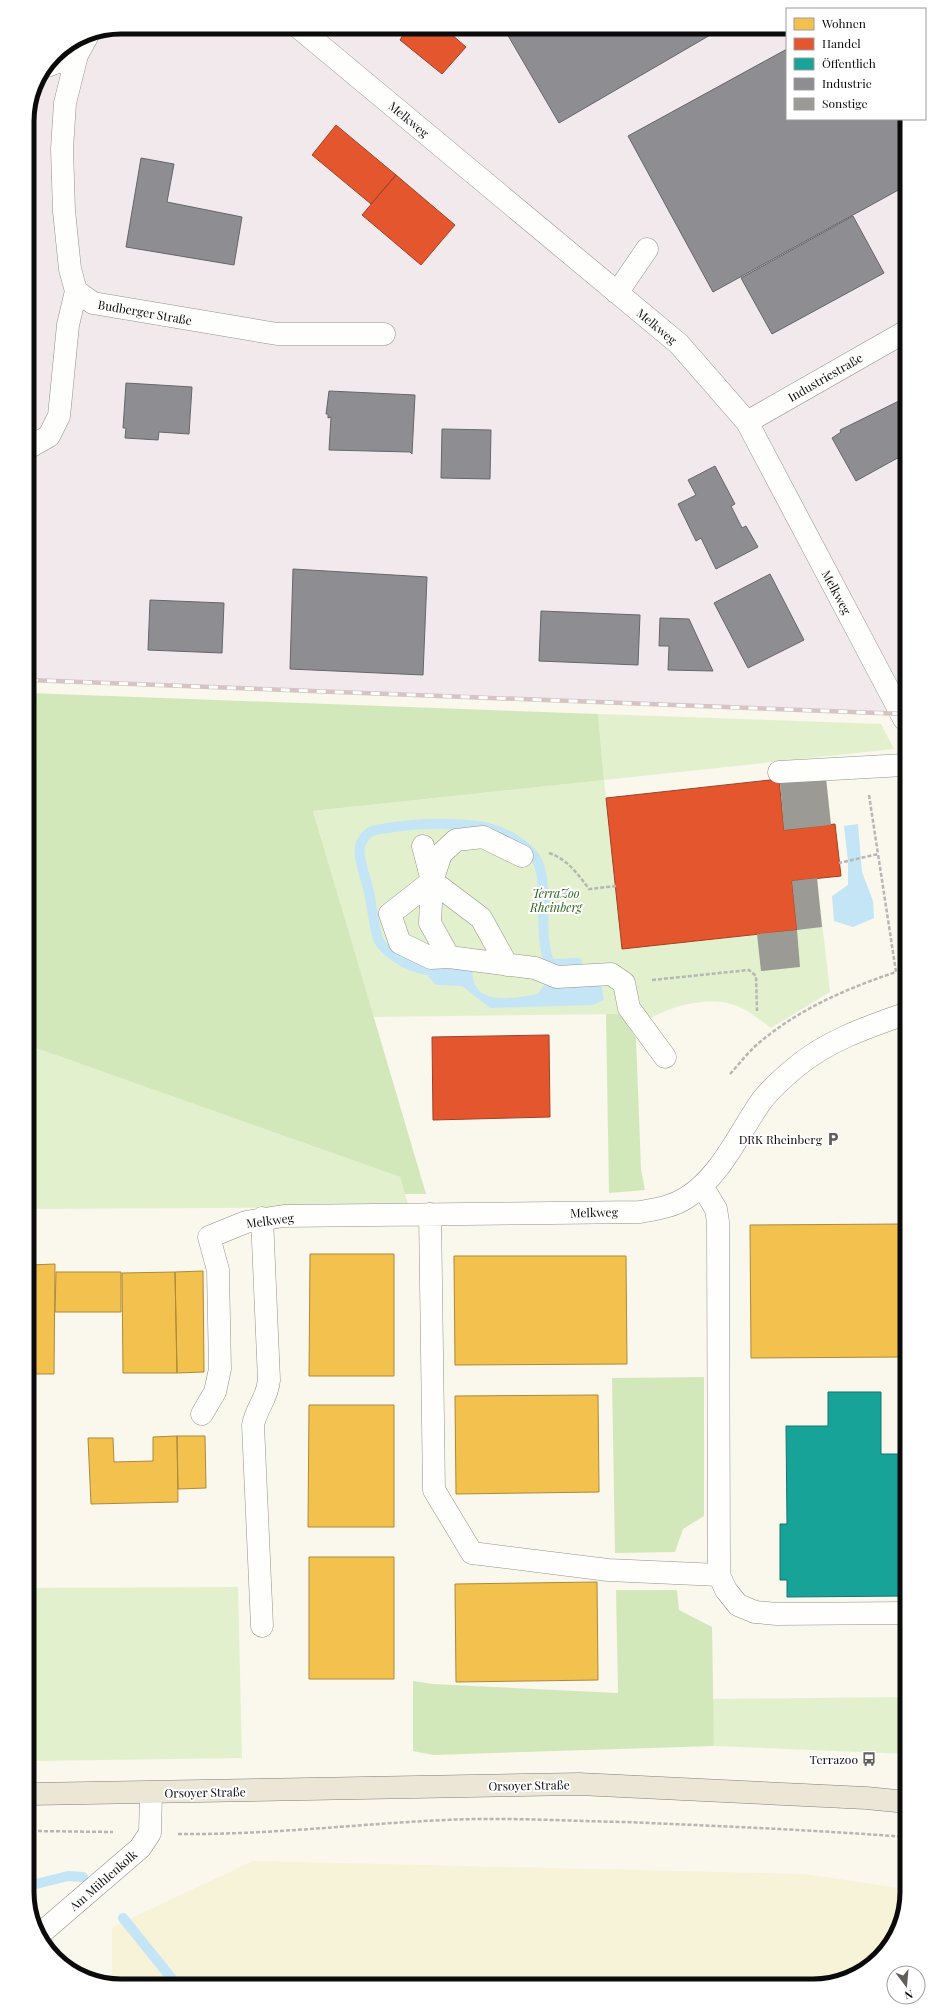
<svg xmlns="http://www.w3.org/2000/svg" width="934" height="2013" font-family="'Playfair Display',serif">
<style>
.industrial{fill:#f1e9eb}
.farmland{fill:#f7f3d9}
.green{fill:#e3f0cd}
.forest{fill:#d3e8ba}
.water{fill:#c3e5f5}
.homes{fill:#f2c14e;stroke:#ad8a3a}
.shops{fill:#e4572e;stroke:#a34024}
.public{fill:#17a398;stroke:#13756e}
.industry{fill:#8d8d92;stroke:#66666a}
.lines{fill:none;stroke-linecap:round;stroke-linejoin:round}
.stream{stroke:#c3e5f5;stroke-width:10}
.building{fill:#9c9a94}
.minor-casing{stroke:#93918d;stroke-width:23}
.major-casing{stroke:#807f7a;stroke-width:23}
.path{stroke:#b7b6b5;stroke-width:2.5;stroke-dasharray:4 2;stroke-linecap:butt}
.minor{stroke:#fefefc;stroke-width:22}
.major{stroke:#ece6d6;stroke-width:22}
.rail-casing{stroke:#d6c3c3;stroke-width:4.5}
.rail{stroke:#fff;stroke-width:3;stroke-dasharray:9;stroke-linecap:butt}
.labels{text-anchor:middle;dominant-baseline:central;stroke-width:4;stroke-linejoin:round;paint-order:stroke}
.street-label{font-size:12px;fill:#0b0b0b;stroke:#fff}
.park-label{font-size:12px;font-style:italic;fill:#2b631a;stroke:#fff}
.poi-label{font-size:12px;fill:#0b0b0b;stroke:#fff;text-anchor:end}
.rim{fill:none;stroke:#0b0b0b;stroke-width:5}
</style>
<rect width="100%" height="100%" fill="#faf7ed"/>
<path class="industrial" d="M121 27H787V119H902L904 693H890L901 714 29 680 27 115 34 85 55 54 85 34Z"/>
<path class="farmland" d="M253 1861 804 1874 907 1889V1893L891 1945 844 1981 112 1985V1927Z"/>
<path class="green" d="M598 714 881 724 894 749 604 780 606 798 779 779 780 783 826 778 831 825 835 824 841 876 817 879 830 992 771 1028C760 1020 749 1011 737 1006 709 995 671 1006 647 1020L629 1008 620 1014 373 1017 313 811 604 780Z
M30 1046 400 1177 409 1207 30 1209Z
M238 1587 242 1758 32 1761 31 1588Z
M906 1697 907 1754 714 1746 712 1699Z"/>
<path class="forest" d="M29 693 598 714 604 780 313 811 426 1194H405L400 1177 30 1046Z
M606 1014H620L636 1038 641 1169 645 1190 609 1193Z
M704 1377V1516L683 1529 675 1552 615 1553 612 1378Z
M616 1590H677L679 1610 712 1627 714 1746 433 1755 413 1751V1681L433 1684 618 1693Z"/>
<path class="water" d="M858 824 862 872 873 901 874 918 853 927 834 921 832 896 848 885V861L844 826Z
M433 961 472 969C473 973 472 978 474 982 482 1006 520 997 538 994L543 986 588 983 602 987 604 1000 593 1005 490 1008 462 986 436 985 428 976Z"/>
<path class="homes" d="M905 1224V1357L751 1358 750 1225Z
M310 1254H394V1376H309Z
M454 1256H626L627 1364 455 1365Z
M55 1264 54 1374H31L30 1265Z
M203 1271 204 1372 177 1373 175 1272Z
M56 1272H121V1312H55Z
M175 1272 177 1373H123L122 1273Z
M598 1395 599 1492 456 1494 455 1396Z
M309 1405H394V1527H308Z
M177 1436H205L206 1488 178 1489Z
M177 1436 178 1502 91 1504 88 1438H113L114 1462 153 1461V1437Z
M309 1557H394V1679H309Z
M597 1582 598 1680 456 1682 455 1584Z"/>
<path class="shops" d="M402 27H443L466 47 442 74 400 40 404 33Z
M336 125 396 175 371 204 312 155Z
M396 175 455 225 421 265 362 215Z
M779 779 784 830 835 824 841 876 792 881 797 930 622 949 606 798Z
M549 1035 550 1117 433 1120 432 1037Z"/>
<path class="public" d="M828 1392H881V1454H906V1596L787 1597V1580H780V1524H787L786 1426H828Z"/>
<path class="industry" d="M503 27H724L559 123Z
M787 49V119H902V188L713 292 628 136Z
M141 158 174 164 167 202 242 217 234 265 126 247Z
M853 216 884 273 772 334 741 278Z
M28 272H34L33 304H28Z
M126 383 192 387 189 434 159 432 158 440 125 438 126 428H123Z
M329 391 415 395 412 454 410 452 329 450 331 417 328 418V414H326Z
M903 399V455L856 481 832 438 841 432 840 430Z
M442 429 491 430 490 479 441 478Z
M715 466 735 504 731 506 742 528 746 526 758 547 716 569 701 538 696 541 678 504 696 495 688 480Z
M293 569 427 577 423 675 290 669Z
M770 574 804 640 748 668 714 603Z
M150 600 224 603 222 653 148 650Z
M541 611 640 615 638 665 539 661Z
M660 618 689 619 713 671 668 670 669 646H659Z"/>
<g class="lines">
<path class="stream" d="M430 970C413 969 388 956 379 941 375 935 371 898 368 888 365 877 355 850 362 841 364 838 369 832 372 831 376 829 383 829 387 828 419 823 452 822 484 827 502 831 524 842 535 857 551 880 536 933 550 964L577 963 581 977
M32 1885 68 1876 83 1877
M123 1918 177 1985"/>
</g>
<path class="building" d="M826 778 831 825 784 830 780 783Z
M817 878 822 927 797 930 792 881Z
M797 930 800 967 761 971 757 934Z"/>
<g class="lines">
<defs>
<path id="minor" d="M298 27 679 344 747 422 904 719
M89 33 77 55 65 103 62 149 64 211 70 269 76 291 93 303 277 334H384
M47 66 77 55
M617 293 647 249
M747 422 903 333
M28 448 49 436 59 416 68 325 76 291
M779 772 904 765
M423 846 432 881 441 854 456 840 483 837 522 856
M432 881 390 914 400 943 431 958 449 957
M507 965 481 918 432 881 430 923 449 957 535 968 557 977 611 974 624 983 629 1008 665 1057
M702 1186 716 1209 718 1222 719 1575 726 1590 738 1605 755 1612 777 1614 906 1613
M430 1214 434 1490 472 1553 608 1570 719 1575
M202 1414 215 1392 220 1369 218 1270 209 1237 246 1222 284 1216 640 1212C656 1209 672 1207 686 1198 720 1177 738 1135 760 1103 769 1090 784 1077 796 1067 827 1041 867 1027 905 1014
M262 1626 253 1425C257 1406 267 1400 269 1380L262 1218
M40 1934 140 1848 150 1833 151 1793"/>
<path id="major" d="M32 1794 579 1784 866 1798 907 1802"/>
</defs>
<use href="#minor" class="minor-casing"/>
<use href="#major" class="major-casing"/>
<path class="path" d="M869 795 878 854
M549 853C567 859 578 874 589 889L616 886
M652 980 749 970 756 976 757 1011
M730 1074C740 1063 749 1051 760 1042 799 1009 848 988 896 972L878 854 839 863
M32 1831 113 1832
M178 1834C268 1835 356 1824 445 1820 505 1817 565 1821 625 1822 719 1826 813 1830 907 1837"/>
<use href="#minor" class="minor"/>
<use href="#major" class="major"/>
<defs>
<path id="rail" d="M29 680 904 714"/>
</defs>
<use href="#rail" class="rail-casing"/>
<use href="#rail" class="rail"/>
</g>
<defs>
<symbol id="parking-bare" viewBox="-9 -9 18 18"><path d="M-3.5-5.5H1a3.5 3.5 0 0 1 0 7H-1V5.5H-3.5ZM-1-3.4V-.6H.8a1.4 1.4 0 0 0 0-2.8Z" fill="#5f5e5a" stroke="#fff" stroke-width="2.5" paint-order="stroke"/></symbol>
<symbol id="bus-bare" viewBox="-9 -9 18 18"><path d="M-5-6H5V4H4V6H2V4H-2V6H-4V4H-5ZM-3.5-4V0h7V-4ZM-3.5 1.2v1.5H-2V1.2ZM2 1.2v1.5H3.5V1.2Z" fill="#5f5e5a" stroke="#fff" stroke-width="2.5" paint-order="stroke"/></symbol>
</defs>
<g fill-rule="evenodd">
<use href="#parking-bare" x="823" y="1129" width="20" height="20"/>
<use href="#bus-bare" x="859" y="1749" width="20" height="20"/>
</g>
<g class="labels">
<g class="street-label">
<text transform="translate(409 119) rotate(40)">Melkweg</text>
<text transform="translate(145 312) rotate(10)">Budberger Straße</text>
<text transform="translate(657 326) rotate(40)">Melkweg</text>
<text transform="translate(825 377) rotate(-30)">Industriestraße</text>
<text transform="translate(837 592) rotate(62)">Melkweg</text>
<text transform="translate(594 1212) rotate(-1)">Melkweg</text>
<text transform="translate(270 1220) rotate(-7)">Melkweg</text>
<text transform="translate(529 1785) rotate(-1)">Orsoyer Straße</text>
<text transform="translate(205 1792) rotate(-1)">Orsoyer Straße</text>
<text transform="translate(103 1880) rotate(-41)">Am Mühlenkolk</text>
</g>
<g class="park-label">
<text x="556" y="893">TerraZoo<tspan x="556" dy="14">Rheinberg</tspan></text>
</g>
<g class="poi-label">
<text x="822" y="1139">DRK Rheinberg</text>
<text x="858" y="1759">Terrazoo</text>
</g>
</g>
<path d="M0 0H934V2013H0ZM121 34H813A87 87 0 0 1 900 121V1892A87 87 0 0 1 813 1979H121A87 87 0 0 1 34 1892V121A87 87 0 0 1 121 34Z" fill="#fff" fill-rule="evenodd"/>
<path class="rim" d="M121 34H813A87 87 0 0 1 900 121V1892A87 87 0 0 1 813 1979H121A87 87 0 0 1 34 1892V121A87 87 0 0 1 121 34Z"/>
<rect x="786" y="8" width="140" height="112" fill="#ffffff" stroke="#9d9d9d"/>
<rect x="794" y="18" width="20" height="12" fill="#f2c14e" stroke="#9d9d9d"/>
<text x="822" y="28" font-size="12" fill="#0b0b0b">Wohnen</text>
<rect x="794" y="38" width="20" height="12" fill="#e4572e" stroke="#9d9d9d"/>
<text x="822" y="48" font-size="12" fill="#0b0b0b">Handel</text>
<rect x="794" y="58" width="20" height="12" fill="#17a398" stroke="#9d9d9d"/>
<text x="822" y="68" font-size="12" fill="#0b0b0b">Öffentlich</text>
<rect x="794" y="78" width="20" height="12" fill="#8d8d92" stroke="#9d9d9d"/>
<text x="822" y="88" font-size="12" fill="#0b0b0b">Industrie</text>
<rect x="794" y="98" width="20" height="12" fill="#9c9a94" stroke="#9d9d9d"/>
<text x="822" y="108" font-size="12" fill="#0b0b0b">Sonstige</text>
<g transform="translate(906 1985) rotate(164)"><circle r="19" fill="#ffffff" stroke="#9d9d9d"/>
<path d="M0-3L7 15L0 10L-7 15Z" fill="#5f5e5a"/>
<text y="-6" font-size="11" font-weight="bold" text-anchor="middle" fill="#0b0b0b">N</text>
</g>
</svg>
